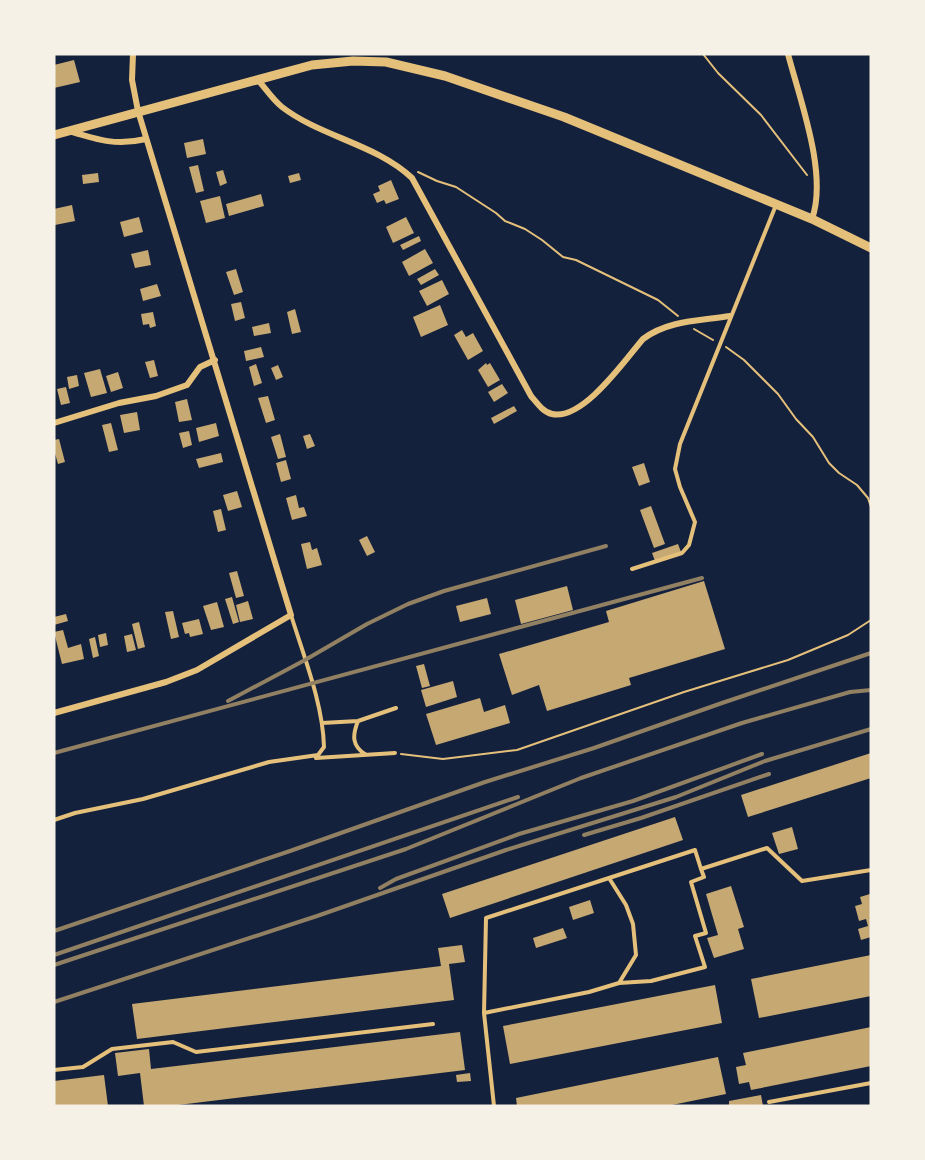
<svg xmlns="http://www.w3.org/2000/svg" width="925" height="1160" font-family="'Exo 2',sans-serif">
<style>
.building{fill:#c6a872}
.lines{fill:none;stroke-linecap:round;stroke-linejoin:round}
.path{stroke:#e5c07b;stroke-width:2}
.service{stroke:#e5c07b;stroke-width:4}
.minor{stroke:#e5c07b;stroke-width:6}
.tertiary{stroke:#e5c07b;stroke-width:9}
.rail{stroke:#918062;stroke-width:4}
</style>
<rect width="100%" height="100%" fill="#14213d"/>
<path class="building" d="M74 60 80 82 54 88V65Z
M203 139 206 154 187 158 184 143Z
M198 165 204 191 196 193 189 167Z
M223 170 227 183 220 186 216 172Z
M98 173 99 182 83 184 82 175Z
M299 173 301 180 290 183 288 176Z
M391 180 399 199 386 204 384 200 377 203 373 194 380 191 378 186Z
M261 194 264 206 229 216 226 204Z
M220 196 225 218 206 223 200 201Z
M72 205 75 221 55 225 54 209Z
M139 217 143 232 124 237 120 222Z
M406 217 414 233 393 243 386 227Z
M419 236 421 241 403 250 400 245Z
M425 249 433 263 409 276 402 262Z
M148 250 151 265 135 268 131 254Z
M236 269 243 292 234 295 226 272Z
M435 269 439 275 421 285 417 279Z
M442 280 449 294 427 306 419 291Z
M157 284 161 296 143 301 140 289Z
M241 302 245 318 235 321 231 304Z
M440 305 448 325 421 337 413 317Z
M295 309 301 332 292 334 287 312Z
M153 312 156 326 150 328 149 324 143 325 141 314Z
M269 323 271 333 254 336 252 327Z
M462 330 466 337 473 333 483 351 468 360 454 335Z
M261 347 264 357 246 361 244 351Z
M154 360 158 376 150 378 145 362Z
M486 363 487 365 490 363 500 380 488 387 478 370Z
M256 364 262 383 254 386 249 367Z
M278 365 283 377 276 380 271 368Z
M100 369 107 393 91 397 84 373Z
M118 372 123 388 111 392 106 376Z
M77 375 79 386 69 389 67 377Z
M502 384 508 393 494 402 488 392Z
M66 387 70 403 61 405 57 389Z
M268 396 275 420 266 423 258 398Z
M187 399 192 420 179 422 175 402Z
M514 406 517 411 494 424 491 418Z
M137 412 140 430 124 433 120 415Z
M111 423 118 450 109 452 102 425Z
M216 423 219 436 199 442 196 428Z
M189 431 192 445 183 448 179 433Z
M280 434 286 457 278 459 271 437Z
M310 434 315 446 307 449 303 436Z
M59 439 65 462 58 464 54 450V440Z
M221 453 223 462 199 468 196 459Z
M286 460 291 479 281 482 276 463Z
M644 463 650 482 639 486 632 467Z
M237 491 242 507 228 511 223 495Z
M296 495 299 508 304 507 307 516 292 520 286 498Z
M651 506 665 544 654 548 640 510Z
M221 509 226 530 218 532 213 511Z
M367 536 375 552 367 556 359 540Z
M310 542 312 550 317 548 322 565 307 569 301 544Z
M678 544 681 552 655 561 652 553Z
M237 571 244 596 236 598 229 573Z
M704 581 725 649 629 678 631 685 547 711 539 685 512 695 499 654 609 622 606 611Z
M567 586 573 610 521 624 515 600Z
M232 597 239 622 233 624 225 599Z
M487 598 491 614 460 622 456 606Z
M248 601 253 619 240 622 236 605Z
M217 602 224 627 211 630 203 606Z
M173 611 179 637 171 639 165 612Z
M66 614 68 621 54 625V617Z
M199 619 203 634 190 637 189 633 185 634 182 623Z
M139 622 145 647 138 649 132 624Z
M63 630 68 648 81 644 84 659 62 664 54 632Z
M106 633 108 645 100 647 98 635Z
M132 634 136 650 127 652 124 636Z
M95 637 99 656 93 658 89 639Z
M424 664 430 686 422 688 416 666Z
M453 681 457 697 426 707 421 690Z
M480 698 484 712 505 705 510 723 436 745 426 714Z
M871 753V778L748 817 741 795Z
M675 817 683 840 450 918 442 894Z
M792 827 798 849 779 854 772 833Z
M731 886 744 927 738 929 744 949 714 958 707 938 718 935 706 894Z
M870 894 871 937 861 940 858 929 868 926 866 919 859 921 855 906 862 904 860 897Z
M590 900 594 913 573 920 569 907Z
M563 928 567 938 536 948 533 938Z
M462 945 465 962 449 964 454 1000 137 1039 132 1004 441 966 438 948Z
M871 955V996L759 1018 751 979Z
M715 985 722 1023 510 1064 503 1026Z
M871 1027V1066L751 1090 749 1082 739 1084 736 1067 746 1065 743 1053Z
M460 1032 465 1070 170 1106H144L140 1073 118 1076 115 1053 149 1049 151 1069Z
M718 1057 726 1094 667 1106H517L516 1098Z
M470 1073 471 1081 457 1082 456 1075Z
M104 1075 108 1106H54V1081Z
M761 1095 763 1106H729V1101Z"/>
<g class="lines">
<path class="path" d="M703 54 718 73 761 115 807 175
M418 172 437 181 456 187 496 213 505 221 525 229 542 240 563 257 576 260 658 300 678 316
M694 329 713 340
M726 347 744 360 778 394 796 419 813 437 829 463 839 473 857 485 868 498 871 507
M401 754 443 759 517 750 684 692 788 660 848 635 871 620"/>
<path class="service" d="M632 569 682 553 689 545 695 522 680 487 675 469 680 444 776 205
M358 721C352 736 352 746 366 755
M322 723 358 721 396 708
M316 758 395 753
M54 820 75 813 143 799 269 762 318 755 324 747C323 704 304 657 291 615
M619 983 636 955 633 924 626 905 609 878 695 850 701 869 767 848 802 881 871 870
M484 1013 486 918 609 878
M54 1070 83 1067 112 1049 173 1042 196 1052 433 1024
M769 1102 871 1083
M494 1106 484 1013 589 992 619 983 651 981 705 967 695 936 706 933 691 882 704 877 701 869"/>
<path class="minor" d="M788 54C800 100 828 174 812 219
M258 80C266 89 273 100 282 107 321 137 376 144 412 178L531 396C537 403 543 412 552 414 583 421 625 360 643 339 668 320 700 321 730 316
M69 131C98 140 116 146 146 139
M54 423 119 403 156 396 187 385 200 367 215 360
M54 713 166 682 197 670 291 615 138 111 132 80 133 54"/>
<path class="tertiary" d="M54 135 312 65 353 61 386 62 445 76 564 117 812 219 871 248"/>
<path class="rail" d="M228 701 305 660 367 624 408 604 444 591 606 546
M54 753 702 578
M584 835 641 818 769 774
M380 888 396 879 519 834 633 801 762 754
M54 931 290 851 485 782 594 748 722 703 871 653
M54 955 518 797
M54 965 406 849 581 778 742 723 850 692 871 690
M54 1002 317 916 506 850 676 797 765 761 871 729"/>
</g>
<rect width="925" height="1160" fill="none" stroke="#f6f1e7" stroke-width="111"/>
</svg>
